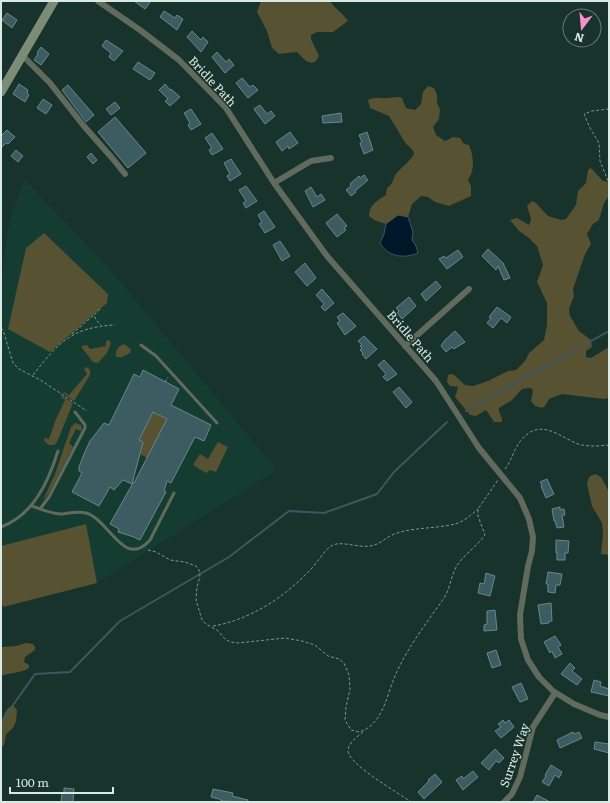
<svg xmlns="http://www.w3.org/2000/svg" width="610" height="803" font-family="Literata,serif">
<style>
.built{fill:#153c31}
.green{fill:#565232}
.water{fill:#001629;stroke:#415561}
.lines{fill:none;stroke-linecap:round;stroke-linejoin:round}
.stream{stroke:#415561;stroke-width:2}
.building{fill:#3c5c61;stroke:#66888c}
.path{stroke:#80958e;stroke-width:1;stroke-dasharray:3 2;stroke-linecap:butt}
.lane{stroke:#606a5d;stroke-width:3}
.street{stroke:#606a5d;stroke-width:6}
.secondary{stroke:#7d8c77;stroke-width:9}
.labels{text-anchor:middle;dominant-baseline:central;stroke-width:3;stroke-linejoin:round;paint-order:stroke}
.street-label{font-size:12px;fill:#d9e9e3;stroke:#17332b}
</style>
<rect width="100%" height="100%" fill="#17332b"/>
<path class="built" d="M24 179 109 268 277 470 97 583 3 607 1 600V286L9 222Z"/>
<path class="green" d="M261 1H330C335 9 343 13 348 21L333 32H317L311 35V39L319 56 316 61 312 63 306 61 297 52 279 54 272 48 267 31 257 12Z
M428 86 434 88 437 95V103L440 109 439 119 433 127 436 135 445 141 453 137 460 138 464 144 469 145C474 157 475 170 468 180L471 186V196L449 206 435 202 428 197 421 196 412 204 408 217 398 215 386 224 374 220 369 216C369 205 378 200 386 195L387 188C394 183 392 180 396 174 402 166 408 164 414 154L412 149 406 144 389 116 370 108 368 100C377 96 379 99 388 98 394 98 396 96 402 98L406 108 415 110 421 104 423 92Z
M591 168 603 181 609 182V196L604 203 599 220 593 224 587 234 591 244 585 254 573 289 574 296 569 309 570 316 579 331 591 340 592 347 586 351V357L591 358 609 347V398L604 399 562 394 549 399 545 406 542 408 535 406 531 401 533 390 530 388 522 389 512 400 499 408C498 413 503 417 502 422H494L486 410 476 416 470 415 455 397 458 387 450 386 447 382 448 375 453 374 465 385 473 386 488 381 508 371 516 370 525 361 529 353 544 340 547 325V303L537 282 543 265 537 246 529 238 519 231 510 220 517 218 529 225 531 219 527 206 532 201 536 203 548 216 561 220 566 219 576 205 578 191 586 183 588 170Z
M44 233 108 294 107 303 50 352 8 329 26 248Z
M109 340 111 343 107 353 98 363 93 362 82 348V346L87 345 90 349 106 346V341Z
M124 344 131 349 130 353 122 357H116C115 351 118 346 124 344Z
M87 367 90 370V375L74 401 63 393 64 392 69 395 87 374 84 369Z
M61 395 73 403 57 442 54 445H49L45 442 44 439 45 438 49 439 56 419 65 400 61 397Z
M153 412 167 419 147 458 140 454 143 442 139 440Z
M75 423 81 425 82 429 81 431 76 429 69 443 73 447 49 493 43 500 55 474 71 427Z
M218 442 228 447 216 472 210 470 206 473 193 465 200 454 208 459Z
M595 474 601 477 609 492V555L601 554 603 533 602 523 592 506 587 484 589 477Z
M86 524 97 583 3 607 1 600V546Z
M26 643 33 644 35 647V650L25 657 24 662 29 665V668C19 674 11 672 1 676V647L16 646Z
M13 705 17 710 16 721 13 728 6 734 4 745 1 747C1 733 0 710 13 705Z"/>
<path class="water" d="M398 215 408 217 413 232 412 240 416 246 418 253C404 259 388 257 380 243L384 234 386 224Z"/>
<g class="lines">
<path class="stream" d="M466 411 609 331
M1 722 35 674 70 672 120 621 229 557 289 511 324 513 377 494 394 472 447 422"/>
</g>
<path class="building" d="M134 1H151L145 9Z
M164 11 175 18 177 15 183 19 177 30 160 17Z
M7 13 17 20 12 28 2 20Z
M192 31 201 40 203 37 208 42 201 52 187 37Z
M106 40 123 51 114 61 109 57 111 53 102 46Z
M41 47 49 54 41 65 34 60 38 54 37 53Z
M217 52 226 62 229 59 234 65 225 73 212 57Z
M138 62 155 73 150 80 133 69Z
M242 78 250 87 253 85 258 90 248 98 236 83Z
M19 84 28 90 27 93 29 95 25 102 13 94Z
M165 84 170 90 171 89 180 97 170 106 165 101 168 99 159 90Z
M68 85 94 115 86 122 62 90Z
M43 99 52 105 46 114 37 108Z
M115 102 120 108 111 115 106 109Z
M260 105 267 114 271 111 275 116 265 124 254 109Z
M191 109 201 124 191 130 188 125 190 123 184 113Z
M341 113 342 122 323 123 322 116Z
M115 117 146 153 128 168 98 132Z
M7 130 15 137 8 144 6 143 1 148V136Z
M290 132 298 143 289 149 288 146 282 151 276 142Z
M367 132 373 150 364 154 360 143 362 142 359 135Z
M212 133 223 149 212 155 209 150 212 148 205 138Z
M16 150 23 156 18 162 11 156Z
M91 153 97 160 93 164 87 157Z
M231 159 241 174 230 181 227 176 230 174 224 163Z
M364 175 368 180 355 191 356 192 351 196 346 190 351 186 350 184 359 176 360 178Z
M246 186 257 201 246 208 243 203 246 201 239 190Z
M311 187 317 197 321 194 325 200 313 207 305 191Z
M264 211 275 227 265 233 259 224 262 222 258 215Z
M337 214 347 226 344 228 346 230 337 237 326 223Z
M280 241 290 256 282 261 273 245Z
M488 249 503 263 510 278 504 280 498 266 496 270 482 256Z
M458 250 463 257 447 269 439 259 444 256 446 258Z
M305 263 316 278 307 286 295 272Z
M436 281 441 287 426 301 421 294Z
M322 289 334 303 325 311 321 307 324 304 316 295Z
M409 297 416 306 402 319 397 313 399 311 396 308Z
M497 307 511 317 507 323 501 318 493 328 487 323 491 318 489 317Z
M343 313 356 326 345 335 337 323 340 321 337 317Z
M455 331 465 342 454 349 452 347 446 352 441 346 445 340Z
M364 336 377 349 366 359 362 354 363 353 360 350 362 348 360 346 362 345 358 341Z
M384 360 397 374 387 381 383 377 386 374 378 365Z
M143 370 179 389 171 405 211 425 204 441 195 437 171 483 167 481 164 491 166 492 140 540 134 537 118 532 119 529 110 524 133 483H134L167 419 153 412 139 440 143 442 132 484 123 480 114 490 110 487 99 506 72 492 82 473 79 471V467L84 454 90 441 104 423 109 425 134 374 140 377Z
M399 387 412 402 406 408 393 392Z
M547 479 554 494 546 498 541 486 542 485 540 482Z
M560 507V510L564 509 565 515H562L564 527 557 528 555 521H554L552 509Z
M556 540 569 541 568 553H565V560H557V553H556Z
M548 572 562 574 560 585H556L555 593 548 592V584H546Z
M486 573 495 576 490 596 478 593 480 583 484 584Z
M551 603 552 621H549V623L541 624 538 605Z
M495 610 497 630 484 631V625L487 624V611Z
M555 636 561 645 558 647 562 654 555 658 552 651 550 653 544 642Z
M496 650 501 665 492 668 487 653Z
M570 663 575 668 572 671 582 679 577 685 561 674Z
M594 680 601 682 600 686 609 689V696L591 692Z
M521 683 528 699 520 702 512 687Z
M503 720 505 723 509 720 514 727 501 738 495 731 501 727 498 724Z
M573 732 574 734 579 732 582 738 560 748 557 740Z
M595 742 609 744V753L594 749Z
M495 749 504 758 499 763 496 761 489 770 481 763Z
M551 765 562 772 559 778 555 775 549 786 542 782 546 776 545 775Z
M473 771 478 777 463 790 456 780 462 776 463 779Z
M435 774 442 782 424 799 418 792 429 781 428 780Z
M64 788 74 789 73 802H61L62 793H64Z
M213 789 233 793 232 796 248 800 247 802 222 801 219 799 211 797Z
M537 795 550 802H533Z"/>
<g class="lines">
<path class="path" d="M609 109 592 111 584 114 590 128 599 143 600 161 609 183
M100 309 94 315 96 320 101 325
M1 328 3 330 13 363 19 369 42 381 87 411
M72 334 94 315
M33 375C58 343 72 327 115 325
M165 382 168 377
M505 469C512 460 514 448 522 439 541 418 558 436 578 444 588 447 599 446 609 445
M148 550 156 552 170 560 185 562 196 566 199 570 200 576 197 587 196 600 202 620 206 624 217 630 225 639 230 642 238 643 285 638 302 641 315 645 328 656 339 659 344 663 349 675 350 689 346 707 345 720 351 730 359 732C381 726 386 699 393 681 405 650 426 624 444 598 451 587 451 574 458 564 466 553 477 546 485 535L478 516V509L498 480
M213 626C250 620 285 597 311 569 317 563 324 551 331 546 340 540 358 548 370 546 379 545 384 539 392 535 410 527 435 529 455 524 463 522 471 515 478 509
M363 732C357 737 348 743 348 751 349 765 399 793 411 802"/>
<path class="lane" d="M141 345 156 356 217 423
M32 506C41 509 51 514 62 514 70 513 78 511 86 513 109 519 124 570 150 540L174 493
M40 509 49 497 85 428V425L75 412
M1 527C33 515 48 483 58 451"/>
<path class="street" d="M98 1 140 30 179 60 226 108 274 183 327 256 436 381 479 448 520 498 529 519 533 537 532 551 528 566 520 615 521 639 528 660 539 677 553 691 574 704 600 715 609 717
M23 56 50 83 83 125 113 159 125 174
M274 183 311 161 331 158
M405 346 469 289
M504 802 512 794 520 777 533 727 555 693"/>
<path class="secondary" d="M1 92 54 1"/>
</g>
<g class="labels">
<g class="street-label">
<text transform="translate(213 81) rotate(47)">Bridle Path</text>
<text transform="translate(411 336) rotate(49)">Bridle Path</text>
<text transform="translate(514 755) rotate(-71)">Surrey Way</text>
</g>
</g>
<rect width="610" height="803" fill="none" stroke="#d9e9e3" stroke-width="4"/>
<g transform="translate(582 28) rotate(196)"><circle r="19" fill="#17332b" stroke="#657c75"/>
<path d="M0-3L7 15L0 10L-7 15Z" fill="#f890cb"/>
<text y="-6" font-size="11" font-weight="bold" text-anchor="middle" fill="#d9e9e3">N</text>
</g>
<path d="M10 787v6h103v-6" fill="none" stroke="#d9e9e3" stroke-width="2"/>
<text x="16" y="787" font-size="12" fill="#d9e9e3" stroke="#17332b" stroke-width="3" paint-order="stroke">100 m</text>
</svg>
